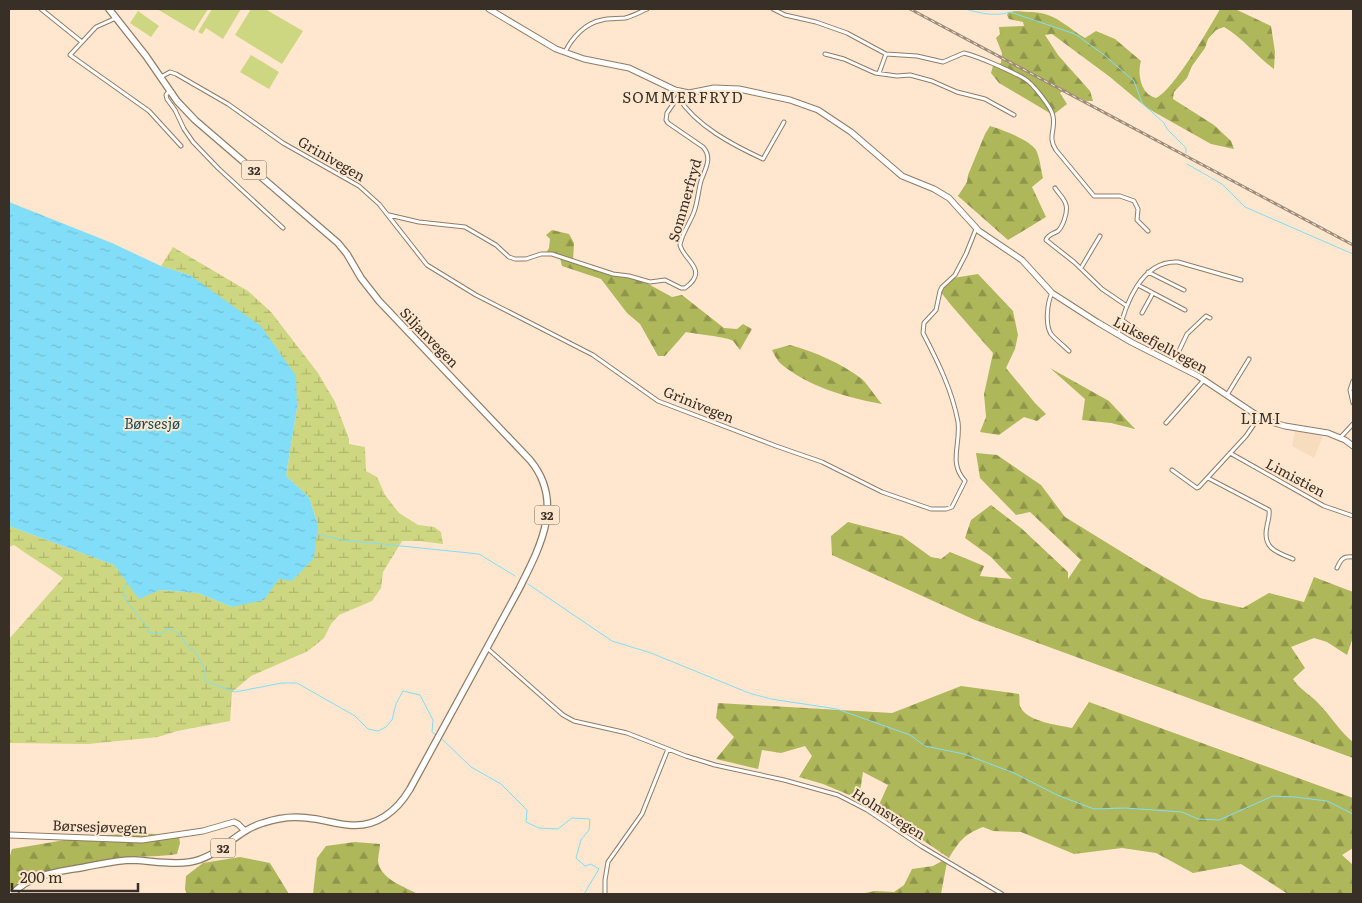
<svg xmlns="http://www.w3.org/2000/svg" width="1362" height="903" font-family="Literata,serif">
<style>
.built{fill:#f7dcbd}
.forest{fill:url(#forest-firs)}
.wetland{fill:url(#wetland-marsh)}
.garden{fill:#cdd680}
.water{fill:url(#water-ripples)}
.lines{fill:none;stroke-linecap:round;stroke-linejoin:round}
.stream{stroke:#82def8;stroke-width:1}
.minor-casing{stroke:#907c66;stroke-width:5}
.secondary-casing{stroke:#907c66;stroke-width:7}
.primary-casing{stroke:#907c66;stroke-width:8}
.minor{stroke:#fff;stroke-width:3}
.secondary{stroke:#fff;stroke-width:5}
.primary{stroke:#fff;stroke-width:5.5}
.rail-casing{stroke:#9d8c7b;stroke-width:3}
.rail{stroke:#fee7ce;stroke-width:1;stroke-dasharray:4;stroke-linecap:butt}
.labels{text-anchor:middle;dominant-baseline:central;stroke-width:4;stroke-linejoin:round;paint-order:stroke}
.shield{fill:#fee7ce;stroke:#736658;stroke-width:1}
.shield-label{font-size:12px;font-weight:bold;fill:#382f26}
.street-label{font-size:14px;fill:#382f26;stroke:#fee7ce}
.neighbourhood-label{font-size:15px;letter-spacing:1px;fill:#382f26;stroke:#fee7ce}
.water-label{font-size:15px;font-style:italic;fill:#164c5a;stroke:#fee7ce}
</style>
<defs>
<pattern id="forest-firs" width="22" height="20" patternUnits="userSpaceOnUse" patternTransform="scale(1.25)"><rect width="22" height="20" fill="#aeb75a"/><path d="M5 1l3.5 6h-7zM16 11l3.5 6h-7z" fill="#8f954a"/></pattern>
<pattern id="wetland-marsh" width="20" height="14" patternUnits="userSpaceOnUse" patternTransform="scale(1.25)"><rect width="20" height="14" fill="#cdd680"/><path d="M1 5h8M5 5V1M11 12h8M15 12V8" fill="none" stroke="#b1b86e"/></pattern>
<pattern id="water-ripples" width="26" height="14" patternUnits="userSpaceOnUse" patternTransform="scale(1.25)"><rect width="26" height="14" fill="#82def8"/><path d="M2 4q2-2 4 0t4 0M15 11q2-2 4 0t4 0" fill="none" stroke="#71bfd4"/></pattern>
</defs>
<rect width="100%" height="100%" fill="#fee7ce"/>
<path class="built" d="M1295 430 1323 436 1314 458 1292 446Z"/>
<path class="forest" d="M1220 9H1235L1271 26 1275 52 1274 69C1256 56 1243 38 1224 27L1216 30 1208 39 1205 48 1192 66 1187 78 1174 92 1173 99 1214 125 1231 141 1234 149 1211 144 1147 108 1110 77 1052 34 1045 35 1058 55 1090 91 1093 101H1086L1064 90 1060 93 1067 104 1053 115 999 83 991 73 993 66 1001 63 1002 53 996 38 1000 34 999 27 1024 26 1023 22 1009 19 1007 15 1008 13C1015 10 1021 12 1028 12 1054 11 1065 26 1085 38L1096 31 1115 39 1141 61C1137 74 1141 95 1156 98 1173 91 1210 27 1220 9Z
M990 126C1001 129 1030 140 1036 150 1040 158 1041 170 1043 178L1032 187 1046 217 1008 240 958 196 967 182 968 175 985 134Z
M552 230 569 234 574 243 573 261 641 280 672 297 682 295 724 328 737 329 743 324 752 329 740 350C738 348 736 344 733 341 728 337 696 334 686 332L665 356H658L640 324 627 313 601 279 562 266 560 258 546 253 549 248 550 239 546 235Z
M978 274 1013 311 1018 335 1015 349 1006 368 1035 403 1046 414 1037 421 1024 417 999 435 980 432 986 417 984 394 993 353 951 305 940 291 953 278Z
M790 345C815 352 841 363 862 379 869 386 875 396 882 404 848 398 806 386 780 363 777 360 774 354 772 350Z
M1050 368 1109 401 1135 429 1111 423 1082 420 1085 399Z
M976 453 997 455 1041 485 1065 517 1143 565 1200 598 1243 608 1269 593 1304 602 1314 577 1353 592V637L1347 655 1327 642 1314 638 1291 647 1305 668 1293 679C1300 690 1311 695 1319 704 1331 716 1340 732 1353 742V758L975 620 832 555 831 536 848 522 902 536 931 557 941 559 950 552 984 566 980 576 1012 579 991 557 965 538 971 520 991 505 1021 528 1068 572V579L1081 560 1030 512 1016 515 980 478Z
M961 686 1019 694C1020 698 1019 703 1020 706 1026 722 1059 725 1072 728L1089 702 1353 798V848L1342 855 1353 865V894H1288L1241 864 1193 873 1156 853 1122 848 1074 854 1021 832 993 831 983 827C965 834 959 841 949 858L877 809 888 785 863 772 859 799 823 784 799 777 812 756 805 746 781 753 762 750 758 769 716 759 734 737 716 718 718 703 892 713Z
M142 833 179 836 180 843 177 854C160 857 144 856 126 857 98 859 38 873 18 894H9V859L12 849 88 836Z
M355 842 380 844C380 849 378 856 378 861 380 879 405 887 418 894H313L317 858 326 846Z
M240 857 270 863 289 894H187L185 889 186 876 203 863Z
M942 861 947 862 941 894H860L875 891 894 892 904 885 912 869 933 866Z"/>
<path class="wetland" d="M173 247 248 291 271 312 318 373 335 402 349 439V444L365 447 366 471 377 477 385 495 399 513 418 525 434 527 441 532 443 544 419 541H402L383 572 381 588 372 601 339 615 331 624 324 638 308 651 251 676 232 692 230 721 177 731 158 737 88 744 9 743V639L63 578C47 566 30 557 14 545L9 547V526L114 565 139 598 160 590 198 593 232 607 318 525 309 497 286 476 297 408 190 275 161 266Z"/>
<path class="garden" d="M157 9H208L194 31Z
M212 9H241L223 39 206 28 202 34 198 32Z
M251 9H265L303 31 282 64 235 35Z
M138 11 159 26 151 37 130 23Z
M251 55 279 72 269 89 240 72Z"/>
<path class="water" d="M9 202 112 243 161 266 190 275 261 326 296 376 297 408 286 476 309 497 318 525 314 558 292 581 279 579 264 600 232 607 198 593 160 590 139 599 114 565 9 526Z"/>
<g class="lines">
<path class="stream" d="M965 9C978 13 997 17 1010 12L1075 34 1103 54 1134 81 1142 103 1164 123 1167 129 1186 148V153
M1187 164 1222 184 1245 207 1353 254
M317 534 343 540 479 554 515 576
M127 582 123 591 125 599 147 627 149 633 162 634 167 628 179 633 188 647 195 651 205 670V681L235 692 282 683H297L355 716 368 729 378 731 386 727 392 720 396 704 403 691 420 695 433 720 432 732 436 735
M528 584 612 641 651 653 749 693 771 699 837 709 910 735 925 746 964 754 1014 773 1057 795 1094 809 1125 808 1182 812 1198 819 1219 820 1273 796 1295 797 1327 801 1353 814
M441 738 471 767 501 784 527 810 526 822 539 828 558 829 572 818 590 819 589 830 581 840 576 858 585 866 591 864 599 869 584 894"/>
<defs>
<path id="minor" d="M41 9 82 42
M773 9 785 15 816 22 847 33 886 54 917 56 943 62 964 53C980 57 1011 71 1025 79 1033 84 1052 108 1053 116 1056 130 1047 137 1056 150L1094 196H1120L1134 201 1138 209 1137 220 1148 231
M116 18 96 27 70 55 149 111 181 146
M565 52C572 38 585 23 602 20 609 18 618 19 625 18 633 16 640 12 647 9
M825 54 844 59 875 73 897 76 910 75 932 81 957 92 985 99 1014 115
M879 73 886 54
M161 77 170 72 176 74 228 104 283 143 359 186 379 204 427 265 476 295 593 355 658 401 776 446 822 462 882 492 931 509H946L952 507 965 481C948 463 961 444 958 422 952 390 938 362 923 333L924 323 936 310 940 291 942 287 955 275 966 254 976 229
M169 91 166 95 167 99 175 110 184 129 193 142 218 168 283 228
M679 91 678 97C696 126 733 145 763 159L784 122
M1055 188C1058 193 1065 199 1066 205 1068 212 1063 226 1058 231 1053 234 1048 234 1046 240L1074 262 1102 289 1127 306
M389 215 419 222 465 227 496 245 509 257 515 259H526L541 254H552L613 274 629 276 650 282 665 280 681 288H685C710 270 684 261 680 245 682 233 690 223 694 212 698 201 698 191 701 181 705 169 713 158 703 147L668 123 666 120 667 113 678 97
M1081 268 1100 236
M1148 272 1184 290
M1138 285 1185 310
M1052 293C1047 303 1045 325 1051 334 1056 340 1063 345 1069 351
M1142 313 1153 293
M1122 320 1139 332 1177 355 1173 363
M1118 335C1125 305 1141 260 1178 262L1241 280
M1177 355 1187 334 1206 316 1210 318
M1353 381 1350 390 1353 403
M1227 395 1249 359
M1166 423 1204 380
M1340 438 1353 424
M1230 453 1324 506 1353 516
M1172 470 1197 488 1199 487 1246 436 1259 417
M1208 478 1269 510C1270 516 1268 520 1267 526 1262 548 1276 552 1293 559
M1337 568C1341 559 1343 556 1353 557
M487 648 547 701 563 715 574 721 627 733 686 756 715 765 784 780 838 795 867 810 921 846 1002 894
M605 894V880L608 862 642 814 668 749"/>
<path id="secondary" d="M489 9 556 49 584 59 629 68 675 90 689 93 714 88 739 89 790 100 818 110 851 132 902 176 934 189 949 198 979 231 1022 260 1052 293 1097 322 1131 342 1198 376 1264 420 1285 426 1328 433 1345 440 1353 446
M9 835 142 840 203 831 234 822 238 824 244 830"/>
<path id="primary" d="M12 894C32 873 58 872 85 867 101 864 117 860 134 860 153 861 171 865 190 862 220 857 235 831 263 823 277 818 293 816 308 818 321 819 335 824 349 825 376 828 397 811 410 789L519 589C540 547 565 502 530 460L379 301 361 278 347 254 338 243 195 120 177 101 146 56 109 9"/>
</defs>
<use href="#minor" class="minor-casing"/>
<use href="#secondary" class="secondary-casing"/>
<use href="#primary" class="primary-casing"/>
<use href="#minor" class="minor"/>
<use href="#secondary" class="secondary"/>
<use href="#primary" class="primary"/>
<defs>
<path id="rail" d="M910 9 1353 245"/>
</defs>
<use href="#rail" class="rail-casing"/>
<use href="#rail" class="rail"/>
</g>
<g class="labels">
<g class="shield">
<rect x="241.5" y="160.5" width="25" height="19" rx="4"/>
<rect x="534.5" y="505.5" width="25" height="19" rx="4"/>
<rect x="210.5" y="838.5" width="25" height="19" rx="4"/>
</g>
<g class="shield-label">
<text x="254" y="170">32</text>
<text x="547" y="515">32</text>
<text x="223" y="848">32</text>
</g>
<g class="street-label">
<text transform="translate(332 158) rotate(30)">Grinivegen</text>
<text transform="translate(684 200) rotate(-74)">Sommerfryd</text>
<text transform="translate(430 337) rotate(46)">Siljanvegen</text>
<text transform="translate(1161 344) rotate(28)">Luksefjellvegen</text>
<text transform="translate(699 404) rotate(22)">Grinivegen</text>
<text transform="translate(1296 477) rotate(28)">Limistien</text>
<text transform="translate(889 813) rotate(32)">Holmsvegen</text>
<text transform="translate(100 826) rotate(2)">Børsesjøvegen</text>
</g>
<g class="neighbourhood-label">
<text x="683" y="96">SOMMERFRYD</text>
<text x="1261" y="417">LIMI</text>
</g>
<g class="water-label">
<text x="152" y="422">Børsesjø</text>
</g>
</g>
<rect width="1362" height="903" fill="none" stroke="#382f26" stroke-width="20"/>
<path d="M12 883v8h126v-8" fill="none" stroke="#382f26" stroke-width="2.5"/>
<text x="20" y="883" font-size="15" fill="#382f26" stroke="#fee7ce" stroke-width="4" paint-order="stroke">200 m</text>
</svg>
